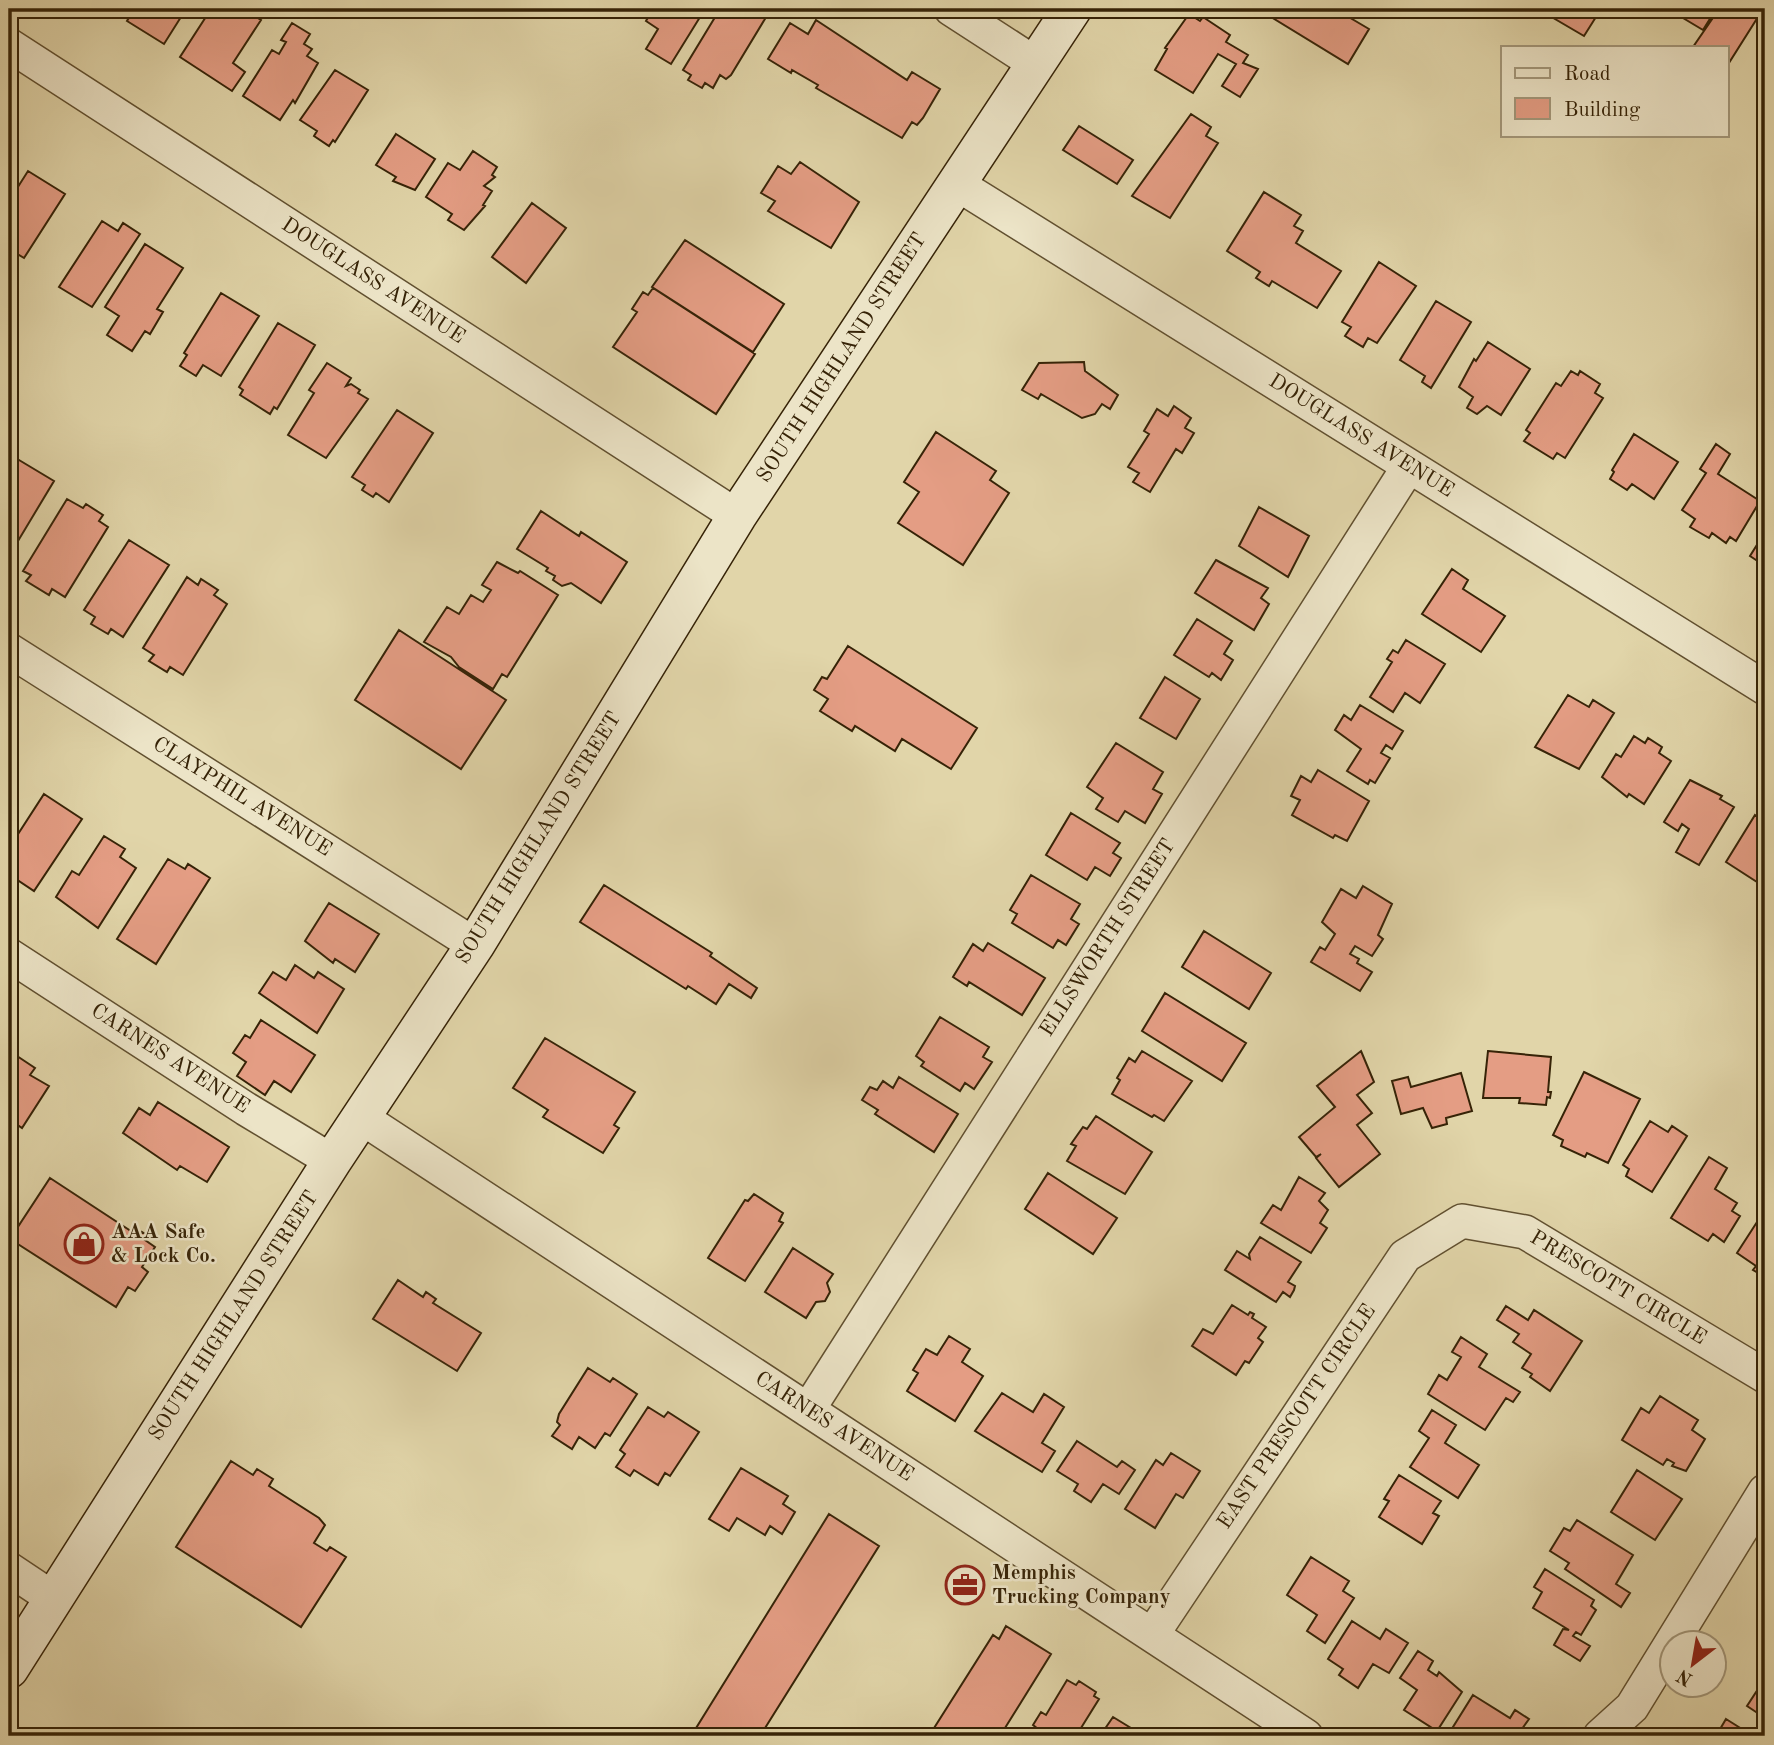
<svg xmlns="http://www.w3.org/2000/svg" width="1774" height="1745" font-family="'Old Standard TT',serif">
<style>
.building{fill:#e49d84;stroke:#362307;stroke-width:2}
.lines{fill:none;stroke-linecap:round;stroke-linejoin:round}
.street-casing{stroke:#615030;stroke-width:36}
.secondary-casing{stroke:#362307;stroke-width:41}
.street{stroke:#ece4c7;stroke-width:33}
.secondary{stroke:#ece4c7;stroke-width:38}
.labels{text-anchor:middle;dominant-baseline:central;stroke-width:5;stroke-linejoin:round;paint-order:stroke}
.street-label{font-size:21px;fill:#362307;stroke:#ece4c7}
.poi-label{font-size:21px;font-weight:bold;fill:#362307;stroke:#ece4c7;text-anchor:start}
</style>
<rect width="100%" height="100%" fill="#e1d5a9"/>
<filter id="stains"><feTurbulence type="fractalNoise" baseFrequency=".00286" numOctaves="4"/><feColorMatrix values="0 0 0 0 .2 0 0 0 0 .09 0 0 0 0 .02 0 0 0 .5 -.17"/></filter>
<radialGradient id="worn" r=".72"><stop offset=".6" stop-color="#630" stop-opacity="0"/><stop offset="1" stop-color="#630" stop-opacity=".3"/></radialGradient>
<path class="building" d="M134 9H186L164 44 127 21Z
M211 9H244L261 20 233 63 245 72 232 91 180 57Z
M653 9H705L671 64 646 49 658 29 646 21Z
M720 9H771L731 75 726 79 720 75 713 88 705 83 702 88 688 80 691 75 683 70Z
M1258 9H1335L1369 29 1348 64Z
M1538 9H1601L1584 36Z
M1668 9H1716L1703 30Z
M1719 9H1763L1727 66V47H1693Z
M1189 14 1200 21 1203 17 1230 35 1226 42 1248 55 1243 63 1258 69 1240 97 1222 86 1236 64 1218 54 1193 93 1155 70 1167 49 1165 48Z
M816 20 907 80 912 72 940 89 923 118 917 125 912 122 902 138 816 88 818 85 792 70 791 73 768 59 790 23 808 34Z
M292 23 310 34 304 44 312 49 307 56 318 63 295 103 293 100 280 120 243 96 272 50 279 54 286 42 281 40Z
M335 70 368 90 335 142 333 140 329 146 314 136 317 131 300 120Z
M1191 114 1211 127 1206 136 1218 143 1170 218 1132 196Z
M1079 126 1133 160 1117 184 1063 150Z
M396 134 435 159 415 190 393 181 396 177 376 165Z
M473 151 497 167 492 175 495 177 484 186 492 191 483 205 485 206 464 230 448 220 452 214 426 197 448 163 460 170Z
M800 162 859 202 831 248 768 211 775 201 761 193 778 166 791 174Z
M28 171 65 194 24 258 9 249V201Z
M1264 192 1301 215 1294 226 1303 231 1296 243 1341 271 1317 308 1272 281 1269 286 1256 278 1260 272 1227 251Z
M532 203 566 228 526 283 492 257Z
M102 221 118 231 123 223 140 234 92 307 59 287Z
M685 240 784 304 753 352 652 287Z
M145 244 183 268 157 309 163 312 150 334 145 331 132 351 107 335 119 316 105 307Z
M1379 262 1416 286 1377 343 1368 338 1363 347 1345 336 1351 327 1342 322Z
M653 288 755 354 716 414 613 347 637 312 632 309 643 292 648 295Z
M221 293 259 316 221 376 203 365 196 376 180 366 187 355 184 353Z
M1436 301 1471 322 1431 388 1422 382 1425 376 1400 360Z
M278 323 315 345 277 409 274 407 270 414 240 395 243 390 239 387Z
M1488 342 1530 369 1501 415 1487 406 1477 414 1467 408 1473 397 1459 387 1474 359 1476 361Z
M1084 362 1085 371 1118 395 1110 409 1102 404 1095 414 1082 418 1041 394 1038 399 1022 390 1039 363Z
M327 363 351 378 346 386 351 384 360 390 358 393 368 399 326 458 288 435 314 393 309 390Z
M1571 371 1578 375 1580 371 1600 384 1595 393 1603 398 1565 458 1557 453 1553 459 1524 441 1530 433 1526 430 1556 383 1561 386Z
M1174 406 1191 418 1185 428 1194 433 1182 453 1176 449 1150 492 1133 482 1139 473 1128 467 1149 434 1144 431 1157 409 1168 416Z
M397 410 433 433 389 502 376 493 373 497 362 490 365 485 352 477Z
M936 432 996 471 990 480 1009 493 963 565 898 523 919 492 904 482Z
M1634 434 1678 462 1654 499 1632 484 1627 490 1610 479 1614 472 1612 470Z
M1716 444 1730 454 1718 474 1760 501 1736 541 1730 537 1726 543 1712 533 1709 538 1690 527 1695 519 1682 510 1706 473 1700 469Z
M14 457 54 481 9 556V466Z
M67 499 83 508 86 504 103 515 99 521 108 527 65 597 52 589 49 595 26 581 31 575 23 571Z
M1259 507 1309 536 1288 577 1239 546Z
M541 511 579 536 581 532 627 562 601 603 571 583 562 586 553 580 555 576 546 571 548 568 517 549Z
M1765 532V566L1750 556Z
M129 540 169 565 123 637 111 629 108 634 91 624 95 617 84 610Z
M1216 560 1268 588 1261 598 1269 604 1254 630 1195 593Z
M497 562 518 573 520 571 558 595 507 677 502 674 493 689 459 667 451 657 424 642 447 607 459 614 471 595 483 602 491 590 482 585Z
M1452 569 1468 580 1463 589 1505 616 1481 652 1422 614Z
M187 577 198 585 201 579 218 590 214 595 227 604 183 675 170 667 167 672 149 661 154 655 143 648Z
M1197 619 1232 641 1224 654 1233 660 1221 680 1212 673 1209 677 1174 655Z
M399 630 506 700 461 769 355 700Z
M1406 640 1445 664 1420 703 1405 693 1393 712 1370 697 1392 662 1387 659 1393 650 1398 653Z
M848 646 977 728 951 769 902 739 895 751 855 726 852 731 820 711 828 699 814 690 822 677 827 679Z
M1165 677 1200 699 1176 739 1140 718Z
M1568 695 1589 707 1593 700 1614 713 1579 769 1535 747Z
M1360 705 1403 731 1392 749 1386 745 1381 753 1390 758 1375 783 1370 780 1368 784 1347 771 1361 749 1335 730 1344 715 1351 720Z
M1634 736 1645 743 1648 738 1662 747 1659 753 1671 761 1644 804 1629 794 1627 797 1602 777 1616 754 1621 757Z
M1116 743 1163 772 1153 789 1162 794 1145 823 1125 811 1118 822 1096 809 1103 798 1087 787Z
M1318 770 1369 801 1347 841 1335 835 1333 838 1292 815 1300 800 1291 796 1301 776 1311 782Z
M1690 780 1722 796 1720 799 1734 807 1699 865 1676 852 1689 829 1682 824 1678 831 1664 822Z
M44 794 82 819 34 891 13 877 16 873 9 869V848Z
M1071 813 1120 843 1113 853 1121 858 1110 876 1095 867 1087 880 1046 855Z
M1755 815 1765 822V882L1760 879 1757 882 1726 862Z
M104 836 125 849 120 857 136 868 98 928 56 897 72 871 79 875Z
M168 859 185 869 188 864 210 878 156 964 117 939Z
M1031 875 1080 904 1071 919 1079 924 1066 945 1058 940 1053 948 1012 923 1017 914 1010 910Z
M604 885 712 953 710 956 757 988 751 998 729 984 716 1004 688 986 686 989 580 922Z
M1363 886 1392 904 1378 935 1383 939 1372 956 1355 946 1350 954 1359 959 1357 963 1372 972 1360 991 1311 962 1320 947 1325 950 1335 934 1322 922 1341 889 1356 898Z
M329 903 379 934 355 972 335 959 333 963 305 941Z
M1204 931 1271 973 1249 1009 1182 967Z
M988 943 1045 978 1022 1015 969 982 967 986 953 977 973 944 983 951Z
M295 965 314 978 318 972 344 989 317 1033 259 993 273 972 286 980Z
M1165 993 1246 1043 1222 1081 1142 1031Z
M940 1017 989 1047 983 1057 992 1062 974 1089 965 1083 960 1091 921 1066 924 1062 916 1056Z
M261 1020 315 1055 291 1092 274 1081 265 1095 237 1076 246 1062 233 1053 245 1035 250 1038Z
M545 1038 635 1092 614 1125 619 1128 603 1153 543 1117 548 1110 513 1088Z
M1142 1051 1192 1081 1164 1121 1154 1115 1152 1117 1112 1094 1120 1080 1117 1078 1129 1058 1135 1062Z
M1361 1051 1374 1082 1357 1095 1372 1113 1357 1125 1380 1154 1339 1187 1316 1158 1321 1154 1316 1157 1299 1137 1335 1107 1317 1086Z
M1488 1051 1551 1057 1548 1092H1551L1550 1098 1547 1097 1546 1105 1519 1103 1520 1098H1483Z
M17 1056 35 1068 30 1075 49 1086 22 1128 9 1119V1068Z
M1584 1072 1640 1099 1608 1163 1587 1153 1585 1157 1561 1146 1563 1140 1553 1135Z
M1461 1073 1472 1111 1446 1118 1447 1124 1432 1128 1423 1108 1401 1114 1392 1081 1408 1077 1411 1087Z
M899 1077 958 1114 934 1152 875 1114 878 1110 862 1100 870 1087 877 1090 883 1081 893 1088Z
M158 1102 229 1147 207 1182 180 1166 177 1170 123 1133 139 1108 150 1115Z
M1096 1116 1152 1152 1125 1194 1067 1161 1076 1146 1071 1144 1083 1127 1087 1129Z
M1650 1121 1668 1132 1672 1126 1687 1136 1652 1192 1626 1176 1629 1169 1623 1165Z
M1709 1157 1727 1168 1715 1189 1737 1203 1732 1211 1740 1216 1724 1242 1713 1234 1708 1241 1671 1218Z
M1048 1173 1117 1218 1093 1254 1025 1209Z
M1299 1177 1325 1193 1319 1201 1328 1210 1320 1223 1327 1228 1311 1253 1261 1223 1273 1205 1281 1210Z
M50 1178 140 1237 142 1232 148 1236 145 1240 155 1247 142 1267 148 1272 135 1291 128 1287 116 1307 10 1239Z
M754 1194 783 1213 779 1221 783 1223 745 1281 708 1258 745 1200 748 1201Z
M1764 1214 1765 1215V1277L1753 1270 1756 1266 1737 1253 1757 1222 1762 1225 1761 1220Z
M1260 1237 1301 1262 1288 1282 1295 1286 1294 1290 1290 1297 1283 1292 1276 1302 1225 1270 1237 1251 1250 1259 1249 1254Z
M793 1248 833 1274 827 1283 830 1292 825 1301 816 1302 806 1318 765 1292Z
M398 1280 423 1297 426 1292 436 1299 433 1303 481 1333 457 1371 373 1319Z
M1232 1305 1248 1315 1250 1312 1254 1314 1252 1318 1266 1327 1258 1338 1263 1342 1249 1363 1245 1361 1236 1375 1192 1346 1203 1329 1213 1334Z
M1506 1306 1528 1320 1534 1310 1582 1341 1550 1391 1530 1377 1532 1374 1522 1368 1531 1354 1513 1342 1519 1334 1497 1320Z
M949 1336 970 1349 962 1362 983 1376 955 1421 907 1391 918 1373 913 1370 926 1349 937 1355Z
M1461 1337 1487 1354 1479 1367 1520 1392 1513 1402 1506 1398 1485 1430 1428 1394 1439 1375 1447 1380 1461 1357 1452 1352Z
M588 1368 610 1382 613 1378 637 1394 610 1436 605 1433 595 1448 579 1437 572 1449 552 1436 560 1425 557 1422 559 1414Z
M1002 1393 1033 1412 1044 1394 1064 1407 1042 1443 1055 1451 1042 1472 975 1431Z
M1660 1396 1698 1420 1692 1430 1705 1439 1686 1471 1672 1466 1674 1463 1667 1459 1663 1465 1622 1440 1641 1408 1649 1413Z
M648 1407 664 1417 668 1412 699 1432 670 1476 665 1473 658 1485 634 1470 630 1476 616 1467 625 1454 620 1450Z
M1432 1410 1456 1425 1445 1443 1479 1465 1458 1498 1410 1467 1429 1438 1419 1431Z
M1077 1441 1117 1467 1122 1461 1135 1470 1119 1494 1103 1484 1091 1502 1074 1491 1078 1484 1057 1471Z
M1171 1453 1200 1471 1183 1498 1176 1494 1155 1528 1125 1509 1156 1460 1163 1465Z
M231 1461 253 1475 257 1469 273 1479 269 1486 319 1518 325 1525 314 1543 327 1551 330 1547 346 1557 301 1627 176 1547Z
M741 1468 788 1496 783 1504 795 1512 782 1534 770 1526 765 1535 737 1518 729 1531 709 1519Z
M1637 1470 1682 1499 1655 1540 1611 1512Z
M1399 1475 1441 1501 1433 1513 1439 1516 1422 1544 1379 1517 1389 1501 1384 1499Z
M829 1514 879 1546 760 1736H698L693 1733Z
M1577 1520 1633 1555 1616 1584 1630 1593 1621 1607 1565 1569 1569 1563 1550 1551 1564 1528 1570 1531Z
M1311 1557 1349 1581 1343 1591 1354 1598 1325 1643 1307 1631 1317 1615 1287 1595Z
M1545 1569 1594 1600 1591 1606 1596 1610 1581 1635 1576 1632 1573 1636 1590 1646 1580 1661 1554 1645 1563 1629 1569 1630 1533 1608 1542 1592 1534 1587Z
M1352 1621 1380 1639 1386 1629 1408 1643 1389 1673 1373 1664 1358 1688 1339 1675 1343 1669 1328 1659Z
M1006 1626 1051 1654 1000 1736H929L993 1635 999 1639Z
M1418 1651 1433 1661 1428 1670 1437 1676 1439 1672 1462 1692 1437 1731 1404 1710 1417 1690 1400 1678Z
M1067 1680 1076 1685 1079 1681 1096 1692 1094 1696 1099 1699 1076 1736H1047L1033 1725 1041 1712 1046 1715Z
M1762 1683 1765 1685V1718L1747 1706Z
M1473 1695 1510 1718 1515 1710 1529 1719 1517 1736H1468L1453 1727Z
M1113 1717 1144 1736H1100Z
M1726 1719 1753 1736H1716Z"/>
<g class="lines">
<defs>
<path id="street" d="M951 9 1036 64
M9 45 737 516
M957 184 1765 688
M9 650 475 945
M9 955 246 1109 332 1161
M362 1118 1306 1736
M808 1410 1409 466
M9 1569 54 1599
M1152 1635 1405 1256 1462 1221 1525 1232 1765 1376
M1600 1736 1632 1707 1765 1491"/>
<path id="secondary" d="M9 1669 332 1161 475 945 737 516 1072 9"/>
</defs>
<use href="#street" class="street-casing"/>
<use href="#secondary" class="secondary-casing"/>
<use href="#street" class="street"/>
<use href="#secondary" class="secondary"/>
</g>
<defs>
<symbol id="shop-ring" viewBox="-11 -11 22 22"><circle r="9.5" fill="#ece4c7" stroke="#8f2418" stroke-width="1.5"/><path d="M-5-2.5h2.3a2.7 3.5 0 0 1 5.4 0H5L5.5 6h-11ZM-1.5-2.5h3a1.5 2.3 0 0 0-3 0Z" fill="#8f2418"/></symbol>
<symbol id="office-ring" viewBox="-11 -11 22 22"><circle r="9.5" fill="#ece4c7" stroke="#8f2418" stroke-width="1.5"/><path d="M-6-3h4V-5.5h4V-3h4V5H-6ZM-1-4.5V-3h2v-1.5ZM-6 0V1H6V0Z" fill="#8f2418"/></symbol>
</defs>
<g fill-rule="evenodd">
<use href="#shop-ring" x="62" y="1222" width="44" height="44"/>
<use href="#office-ring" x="943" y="1563" width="44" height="44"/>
</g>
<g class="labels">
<g class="street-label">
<text transform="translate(373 281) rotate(33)">DOUGLASS AVENUE</text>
<text transform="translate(842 358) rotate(-57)">SOUTH HIGHLAND STREET</text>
<text transform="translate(1361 436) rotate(32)">DOUGLASS AVENUE</text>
<text transform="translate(242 797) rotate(32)">CLAYPHIL AVENUE</text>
<text transform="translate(539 838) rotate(-58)">SOUTH HIGHLAND STREET</text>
<text transform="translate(1108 938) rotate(-57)">ELLSWORTH STREET</text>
<text transform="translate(170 1059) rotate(33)">CARNES AVENUE</text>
<text transform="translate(1618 1288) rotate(31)">PRESCOTT CIRCLE</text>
<text transform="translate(234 1316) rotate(-57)">SOUTH HIGHLAND STREET</text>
<text transform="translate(1297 1417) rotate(-56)">EAST PRESCOTT CIRCLE</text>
<text transform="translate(834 1427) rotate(33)">CARNES AVENUE</text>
</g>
<g class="poi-label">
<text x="111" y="1232">AAA Safe<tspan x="111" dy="24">&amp; Lock Co.</tspan></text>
<text x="992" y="1573">Memphis<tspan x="992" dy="24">Trucking Company</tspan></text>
</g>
</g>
<rect width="1774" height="1745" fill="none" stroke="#e1d5a9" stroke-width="35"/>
<rect x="10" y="10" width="1753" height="1724" fill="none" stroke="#362307" stroke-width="3.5"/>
<rect x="18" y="18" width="1739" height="1710" fill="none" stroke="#362307" stroke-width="2"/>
<rect x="1501" y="46" width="228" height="91" fill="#ece4c7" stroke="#a3977a" stroke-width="2"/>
<rect x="1515" y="68" width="35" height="10" fill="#ece4c7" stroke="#a3977a" stroke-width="2"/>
<text x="1564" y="80" font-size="21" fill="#362307">Road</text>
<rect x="1515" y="98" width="35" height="21" fill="#e49d84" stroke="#a3977a" stroke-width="2"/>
<text x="1564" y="116" font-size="21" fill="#362307">Building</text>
<g transform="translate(1693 1664) rotate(211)"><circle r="33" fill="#ece4c7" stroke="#a3977a" stroke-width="2"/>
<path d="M0-5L12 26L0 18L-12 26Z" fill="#8f2418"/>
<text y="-10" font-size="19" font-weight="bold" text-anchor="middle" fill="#362307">N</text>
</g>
<rect width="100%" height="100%" filter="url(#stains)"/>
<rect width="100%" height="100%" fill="url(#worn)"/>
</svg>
